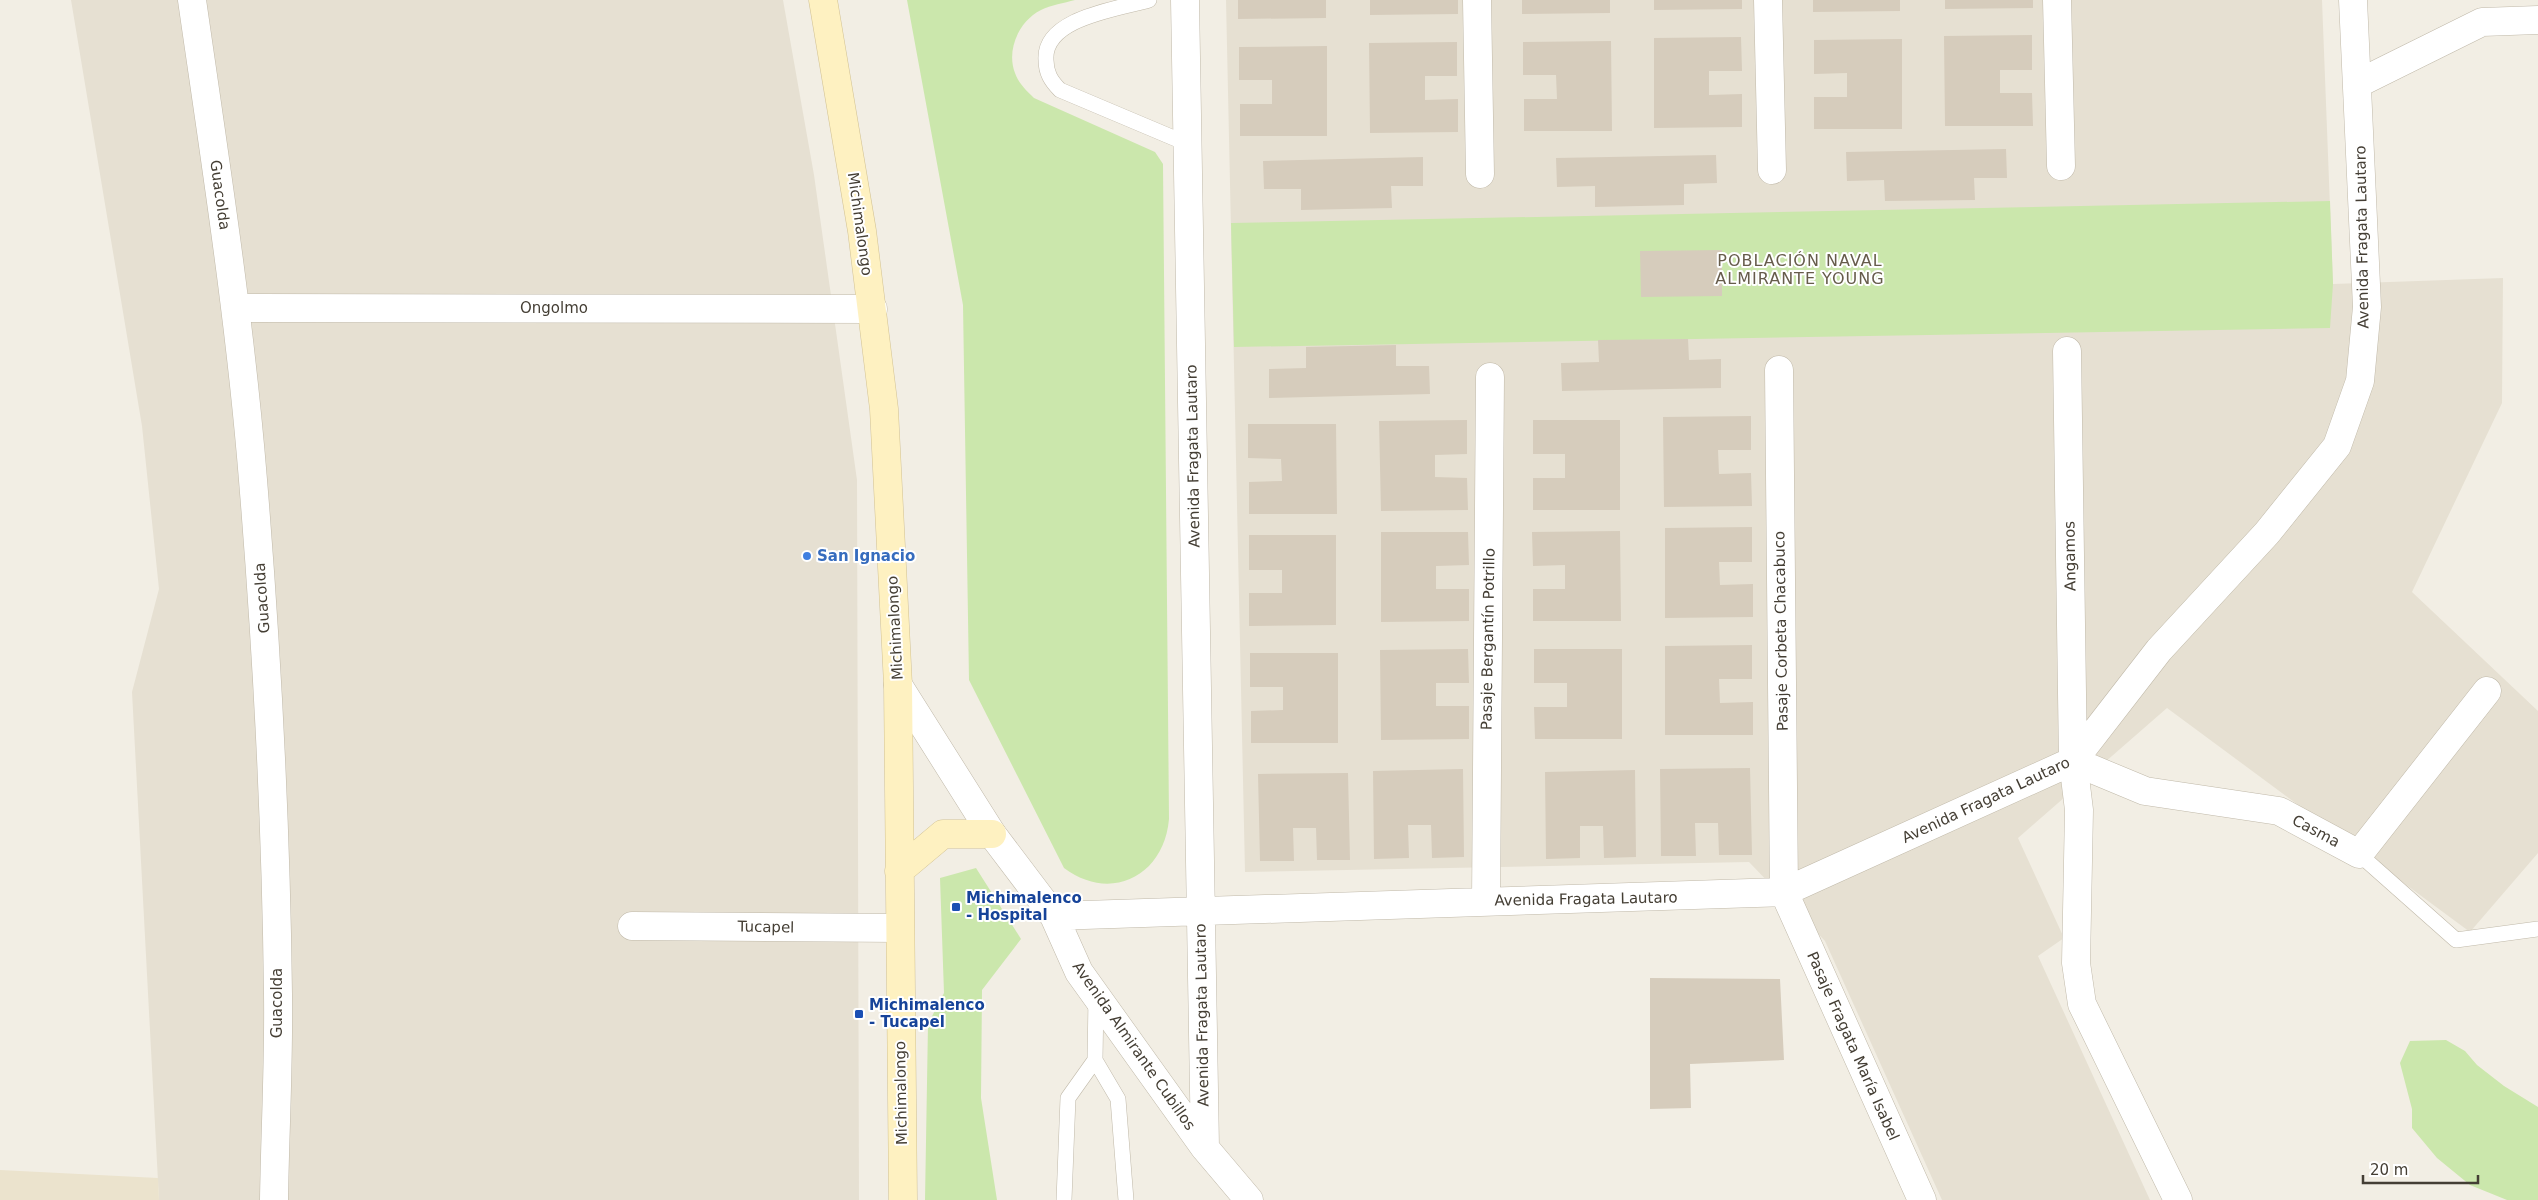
<svg xmlns="http://www.w3.org/2000/svg" width="2538" height="1200" font-family="'DejaVu Sans',sans-serif">
<style>
.residential{fill:#e6e0d2}
.education{fill:#ebe3cd}
.green{fill:#cbe7ac}
.building{fill:#d6ccbc}
.lines{fill:none;stroke-linecap:round;stroke-linejoin:round}
.service-casing{stroke:#c0b9a9;stroke-width:16}
.minor-casing{stroke:#c0b9a9;stroke-width:29}
.secondary-casing{stroke:#d2c293;stroke-width:29}
.service{stroke:#fff;stroke-width:15}
.minor{stroke:#fff;stroke-width:28}
.secondary{stroke:#fef1c1;stroke-width:28}
.shop-dot{fill:#3f7fe0;stroke:#fff;stroke-width:2}
.transit-dot{fill:#1a4fb4;stroke:#fff;stroke-width:2}
.labels{text-anchor:middle;dominant-baseline:central;stroke-width:4;stroke-linejoin:round;paint-order:stroke}
.street-label{font-size:15px;fill:#443e34;stroke:#fff}
.shop-label{font-size:15px;font-weight:bold;fill:#366cbe;stroke:#fff;text-anchor:start}
.transit-label{font-size:15px;font-weight:bold;fill:#164399;stroke:#fff;text-anchor:start}
.neighbourhood-label{font-size:16px;letter-spacing:1px;fill:#665c4b;stroke:#fff}
</style>
<rect width="100%" height="100%" fill="#f2eee4"/>
<path class="residential" d="M71 0H783L814 175 857 480 859 1200H159L132 692 159 589 142 426Z
M1226 0H2322L2333 284 2503 278 2502 403 2412 592 2538 711V853L2470 932 2167 708 2018 838 2064 938 2038 956 2150 1200H1942L1825 941 1749 862 1245 872Z"/>
<path class="education" d="M0 1170 158 1178 159 1200H0Z"/>
<path class="green" d="M907 0H1075C1064 3 1051 5 1041 10 1019 21 1006 50 1015 73 1019 84 1026 90 1034 98L1155 152 1163 164 1169 819C1164 876 1111 903 1064 868L969 680 963 305Z
M2330 201 2333 284 2330 328 1234 347 1231 223Z
M976 868 1021 939 982 990 981 1098 997 1200H925L928 1024 944 993 940 878Z
M2446 1040 2465 1051 2477 1065 2504 1086 2538 1107V1200H2507L2470 1185 2437 1158 2412 1128V1109L2400 1063 2410 1041Z"/>
<path class="building" d="M1238 0H1326V18L1238 19Z
M1370 0H1458V14L1370 15Z
M1522 0H1610V13L1522 14Z
M1654 0H1742V9L1654 10Z
M1813 0H1900V11L1813 12Z
M1945 0H2033V8L1945 9Z
M2032 35V70H2000V93H2032L2033 126H1945L1944 36Z
M1741 37 1742 71H1709V95L1742 94V127L1654 128V38Z
M1902 39V129H1814V97H1847V73L1814 74V40Z
M1611 41 1612 131H1524V99H1557L1556 75H1523V42Z
M1457 42V76H1425V100L1458 99V132L1370 133 1369 43Z
M1327 46V136H1240V104H1272V80H1239V47Z
M2006 149 2007 178H1974L1975 200 1885 201 1884 180 1847 181 1846 152Z
M1716 155 1717 183 1684 184V205L1595 207V186L1557 187 1556 158Z
M1423 157V186H1391L1392 208 1301 210V189H1264L1263 161Z
M1722 250V296L1641 297 1640 251Z
M1688 339 1689 360 1721 359V388L1562 391 1561 363 1599 362 1598 340Z
M1396 345V366H1429L1430 394 1269 398V369L1306 368V347Z
M1751 416V450H1718L1719 474 1751 473 1752 506 1664 507 1663 417Z
M1467 420V454L1435 455V477L1467 478 1468 510 1381 511 1379 421Z
M1533 420H1620V510H1533V478H1565V454H1533Z
M1248 424H1336L1337 514H1249V482L1282 481 1281 459 1248 458Z
M1752 527V562H1719L1720 585 1753 584V617L1665 618V528Z
M1620 531 1621 621H1533V589H1565V565L1533 566 1532 532Z
M1381 532H1468L1469 565 1436 566V589H1469V621L1381 622Z
M1249 535H1336V625L1249 626V593H1282V570H1249Z
M1752 645V679H1719L1720 703 1753 702V735H1665V646Z
M1468 649 1469 683H1436V706H1469V739L1381 740 1380 650Z
M1534 649H1622V739H1535L1534 707H1567V683H1534Z
M1250 653H1338V743H1251V711L1283 710V687H1250Z
M1750 768 1752 855H1719L1718 823H1695L1696 856H1661L1660 769Z
M1463 769 1464 857 1432 858 1431 825H1408L1409 858 1374 859 1373 771Z
M1635 770 1636 857 1604 858 1603 826H1580V858L1546 859 1545 772Z
M1348 773 1350 860H1317L1316 828H1293L1294 861H1260L1258 774Z
M1650 978 1780 979 1784 1060 1690 1064 1691 1108 1650 1109Z"/>
<g class="lines">
<defs>
<path id="service" d="M1149 0C1118 9 1043 18 1046 60 1046 73 1051 81 1060 90L1188 144
M2359 854 2456 940 2538 929
M1096 998 1095 1060 1118 1099 1126 1200
M1064 1200 1068 1098 1095 1060"/>
<path id="minor" d="M192 0C215 160 240 319 253 480 267 651 276 823 278 994 279 1063 275 1132 274 1200
M1185 0 1205 1148
M1477 0 1480 174
M1768 0 1772 170
M2057 0 2061 166
M2357 84 2482 22 2538 20
M236 308 873 309
M2067 351 2073 761 2079 810 2076 963 2082 1004 2178 1200
M1779 370 1784 892 1922 1200
M898 685 992 834 1054 916 1079 972 1205 1148 1249 1200
M2073 761 2145 791 2279 811 2359 854 2487 691
M1486 901 1490 377
M1054 916 1784 892 2073 761 2159 650 2267 533 2337 446 2360 381 2367 307 2353 0
M632 926 899 928"/>
<path id="secondary" d="M823 0 862 231 884 409 898 685 903 1200
M899 871 943 834H992"/>
</defs>
<use href="#service" class="service-casing"/>
<use href="#minor" class="minor-casing"/>
<use href="#secondary" class="secondary-casing"/>
<use href="#service" class="service"/>
<use href="#minor" class="minor"/>
<use href="#secondary" class="secondary"/>
</g>
<circle class="shop-dot" cx="807" cy="556" r="5"/>
<g class="transit-dot">
<rect x="951" y="902" width="10" height="10" rx="2.5"/>
<rect x="854" y="1009" width="10" height="10" rx="2.5"/>
</g>
<g class="labels">
<g class="street-label">
<text transform="translate(220 195) rotate(82)">Guacolda</text>
<text transform="translate(860 224) rotate(82)">Michimalongo</text>
<text transform="translate(2362 237) rotate(-91)">Avenida Fragata Lautaro</text>
<text x="554" y="308">Ongolmo</text>
<text transform="translate(1193 456) rotate(-91)">Avenida Fragata Lautaro</text>
<text transform="translate(2070 556) rotate(-91)">Angamos</text>
<text transform="translate(262 598) rotate(-94)">Guacolda</text>
<text transform="translate(895 628) rotate(-93)">Michimalongo</text>
<text transform="translate(1781 631) rotate(-91)">Pasaje Corbeta Chacabuco</text>
<text transform="translate(1488 639) rotate(-89)">Pasaje Bergantín Potrillo</text>
<text transform="translate(1986 800) rotate(-25)">Avenida Fragata Lautaro</text>
<text transform="translate(2316 831) rotate(28)">Casma</text>
<text transform="translate(1586 899) rotate(-1)">Avenida Fragata Lautaro</text>
<text transform="translate(766 927) rotate(1)">Tucapel</text>
<text transform="translate(277 1003) rotate(-90)">Guacolda</text>
<text transform="translate(1202 1015) rotate(-91)">Avenida Fragata Lautaro</text>
<text transform="translate(1134 1046) rotate(55)">Avenida Almirante Cubillos</text>
<text transform="translate(1853 1046) rotate(66)">Pasaje Fragata María Isabel</text>
<text transform="translate(901 1093) rotate(-91)">Michimalongo</text>
</g>
<g class="shop-label">
<text x="817" y="556">San Ignacio</text>
</g>
<g class="transit-label">
<text x="966" y="898">Michimalenco<tspan x="966" dy="17">- Hospital</tspan></text>
<text x="869" y="1005">Michimalenco<tspan x="869" dy="17">- Tucapel</tspan></text>
</g>
<g class="neighbourhood-label">
<text x="1800" y="260">POBLACIÓN NAVAL<tspan x="1800" dy="18">ALMIRANTE YOUNG</tspan></text>
</g>
</g>
<path d="M2363 1175v8h115v-8" fill="none" stroke="#443e34" stroke-width="2.5"/>
<text x="2370" y="1175" font-size="15" fill="#443e34" stroke="#ffffff" stroke-width="4" paint-order="stroke">20 m</text>
</svg>
